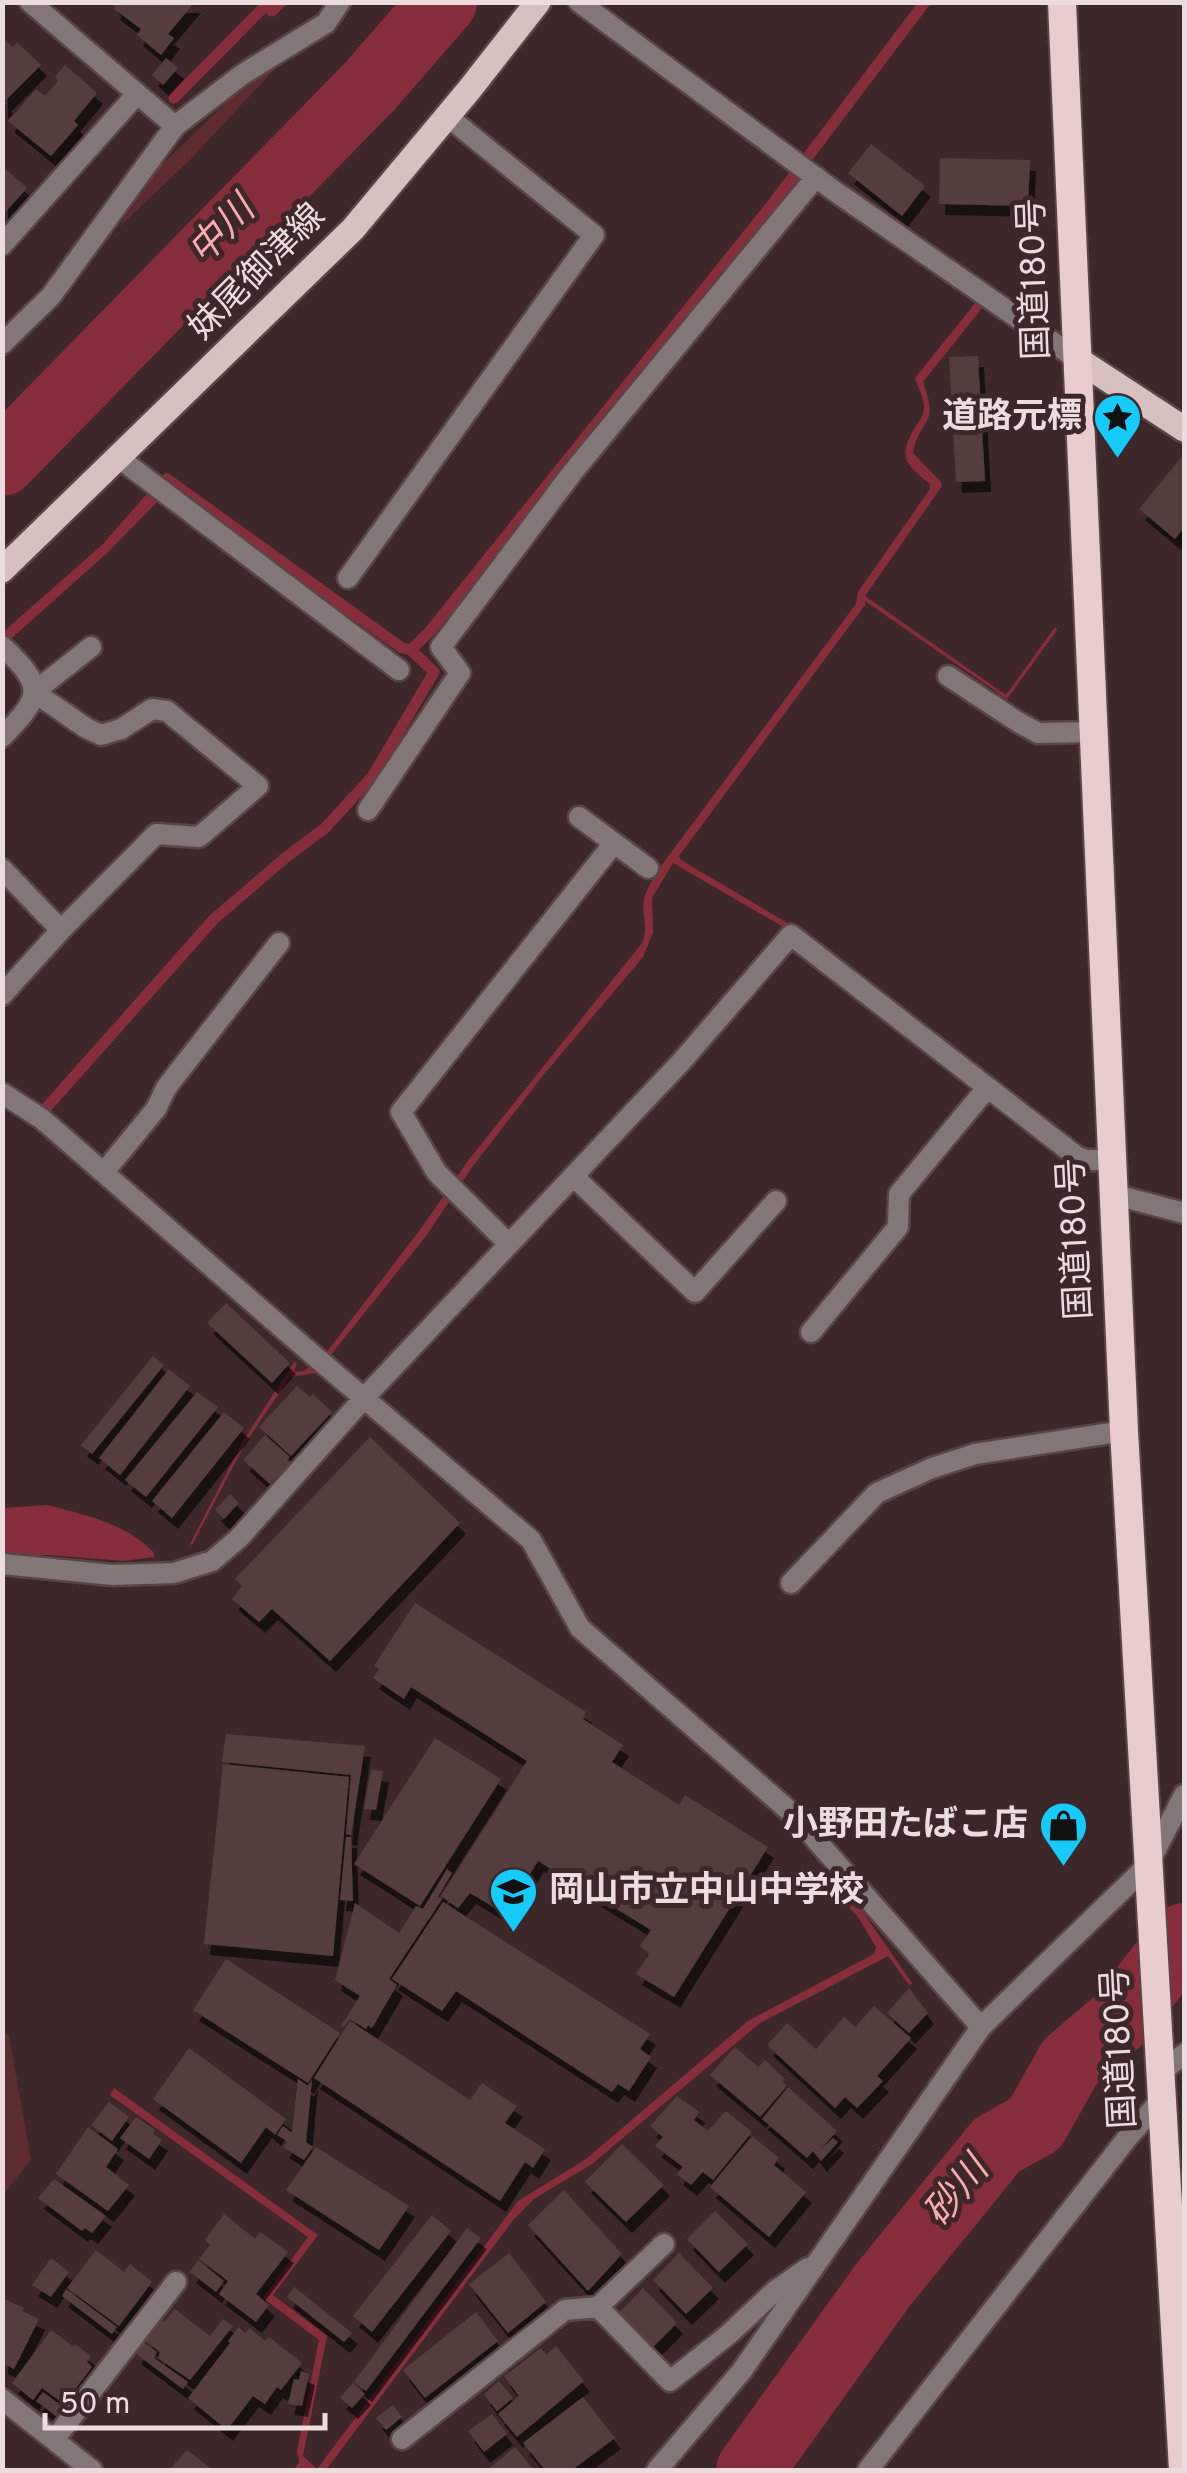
<svg xmlns="http://www.w3.org/2000/svg" width="1187" height="2473" font-family="Overpass,'Noto Sans JP',sans-serif">
<style>
.green{fill:#5d2c31}
.water{fill:#862e3c}
.pier{fill:#3e2729}
.lines{fill:none;stroke-linecap:round;stroke-linejoin:round}
.stream{stroke:#862e3c;stroke-width:11}
.river{stroke:#862e3c;stroke-width:68}
.building{fill:#553d3e;filter:url(#shadow)}
.minor-casing{stroke:#5a4446;stroke-width:25}
.primary-casing{stroke:#5a4446;stroke-width:30}
.trunk-casing{stroke:#5a4446;stroke-width:32}
.minor{stroke:#837677;stroke-width:20}
.primary{stroke:#d8bfc0;stroke-width:25}
.trunk{stroke:#e9cdce;stroke-width:28}
.labels{text-anchor:middle;dominant-baseline:central;stroke-width:10;stroke-linejoin:round;paint-order:stroke}
.street-label{font-size:35px;fill:#ecdcdd;stroke:#3e2729}
.poi-label{font-size:35px;font-weight:bold;fill:#ecdcdd;stroke:#3e2729;text-anchor:end}
.water-label{font-size:38px;font-style:italic;fill:#f8acb1;stroke:#3e2729}
</style>
<defs>
<filter id="shadow"><feDropShadow dx="6" dy="11" stdDeviation="0" flood-color="#0009"/></filter>
</defs>
<rect width="100%" height="100%" fill="#3e2729"/>
<path class="green" d="M284 59 191 159 119 227 150 176 251 79Z
M3 2032 9 2035 31 2160 3 2195Z"/>
<path class="water" d="M983 298 987 302 923 382C940 428 920 416 913 453L941 482 942 486 865 596 1006 695 1055 627 1057 630 1007 699 865 601V605L679 856 681 860 796 928 792 932 673 863 652 898 653 933 643 957 541 1078 473 1166 426 1236 330 1356 315 1373 290 1377 245 1444 192 1545 190 1544 243 1441 294 1362 297 1363 294 1372 304 1371 326 1353 422 1227 467 1162 642 943C649 928 641 914 644 899 647 887 655 876 661 866L856 604 858 592 930 489V484C909 467 897 459 913 431 917 424 923 417 924 409 925 399 918 388 915 378L976 302 979 304Z
M165 473 177 482 106 554 3 646V632L102 545Z
M48 1505C85 1515 128 1524 154 1553V1557L124 1561 48 1555 3 1556V1508Z
M826 1871 861 1909 912 1983 910 1986 888 1956 760 2023 592 2164 534 2199 514 2219 326 2470H306L301 2467 298 2470H294L299 2462 297 2451 319 2340 263 2298 308 2237 110 2095 114 2088 318 2235 273 2295 327 2336 303 2456 317 2469 518 2201 586 2159 748 2021 874 1954 876 1947 858 1917 820 1876Z
M1184 1919V1953L1115 2032 1085 2051 1076 2060 1056 2123 1030 2150 1022 2125 1041 2099 1054 2071 1116 2014Z"/>
<path class="pier" d="M1184 1914V1961L1125 2028 1123 1996 1180 1916Z"/>
<g class="lines">
<path class="stream" d="M174 98 266 5 272 11 281 2
M163 483 167 479 402 648 411 650 430 631 770 207 925 2
M47 1107 214 919 285 858 325 828 372 777 434 672 411 650"/>
<path class="river" d="M2 462 371 85 443 2
M750 2470 883 2285 997 2145 1035 2124 1070 2062 1119 2020 1184 1937"/>
</g>
<path class="building" d="M112 2H195L168 34 174 38 161 55 137 35 141 29 114 9 116 6Z
M2 38 13 47 17 42 41 65 5 101 7 103 2 108Z
M166 58 178 68 163 85 152 75Z
M65 65 97 93 74 121 78 125 51 156 8 121 36 89 45 96 58 81 55 77Z
M871 144 925 186 902 216 848 173Z
M940 158 1030 160 1028 206 939 204Z
M2 166 27 188 2 216Z
M978 356 985 481 956 482 949 357Z
M1184 454V527L1175 539 1139 509Z
M226 1303 290 1363 272 1383 207 1323Z
M153 1356 164 1365 92 1454 81 1445Z
M169 1369 190 1386 120 1475 99 1458Z
M297 1386 310 1397 313 1394 332 1412 291 1456 259 1427Z
M197 1392 218 1407 146 1497 125 1480Z
M224 1412 244 1428 172 1518 152 1501Z
M265 1435 290 1457 287 1460 291 1463 270 1484 243 1460Z
M370 1437 460 1523 330 1661 272 1609 259 1622 232 1599 242 1586 235 1579Z
M230 1494 239 1503 224 1519 215 1510Z
M415 1603 586 1712 583 1719 623 1745 612 1762 679 1805 685 1795 768 1847 674 1997 636 1974 649 1954 640 1946 651 1930 538 1861 505 1914 470 1893 458 1908 441 1896 527 1761 411 1687 404 1699 373 1678 379 1669 374 1666Z
M226 1734 365 1746 351 1835 346 1834 351 1775 222 1762Z
M435 1738 501 1779 420 1906 354 1864Z
M223 1764 349 1777 333 1956 204 1944Z
M371 1770 383 1771 376 1810 364 1809Z
M346 1837H351L353 1901 340 1900Z
M447 1869 452 1873 438 1897 442 1899 389 1979 397 1985 372 2028 368 2025 366 2029 350 2019 343 2027 341 2026 360 1996 335 1980 355 1903 399 1933 416 1906 423 1909Z
M443 1902 650 2034 640 2049 651 2057 629 2091 618 2084 612 2092 456 1991 442 2011 392 1979Z
M226 1959 340 2033 308 2083 193 2010Z
M909 1988 928 2013 909 2033 887 2013Z
M874 2006 911 2038 877 2076 883 2081 857 2108 845 2097 835 2108 767 2045 787 2023 816 2049 844 2017 855 2027Z
M350 2021 470 2100 482 2083 517 2106 505 2123 545 2149 533 2168 525 2162 500 2201 314 2078Z
M735 2047 758 2067 765 2060 784 2078 783 2082 787 2086 760 2117 710 2075Z
M189 2048 286 2119 275 2135 266 2127 241 2163 153 2099Z
M298 2079 308 2086 312 2079 306 2142 313 2147 304 2160 283 2147 287 2141 277 2135 283 2126 292 2133Z
M788 2087 837 2131 820 2150 833 2138 838 2142 821 2161 813 2151 807 2158 762 2119Z
M677 2096 699 2112 694 2120 708 2131 726 2111 752 2132 713 2180 703 2172 691 2185 677 2174 683 2167 655 2146 663 2137 650 2126Z
M109 2102 129 2117 112 2141 91 2125Z
M136 2117 155 2130 153 2134 162 2140 149 2159 120 2138Z
M88 2127 118 2149 106 2167 129 2185 108 2211 56 2174Z
M752 2136 779 2158 774 2165 806 2192 769 2237 710 2187Z
M622 2144 664 2185 626 2222 585 2182Z
M316 2147 409 2206 379 2250 286 2190Z
M54 2179 106 2216 92 2233 85 2228 82 2231 38 2198Z
M564 2190 622 2254 588 2291 528 2225Z
M715 2211 748 2244 719 2272 687 2239Z
M224 2214 255 2239 260 2232 288 2252 256 2294 269 2305 256 2322 219 2294 228 2281 199 2259 210 2245 205 2240Z
M432 2215 451 2231 372 2332 353 2316Z
M467 2228 481 2238 366 2391 354 2382Z
M96 2250 124 2272 130 2264 152 2282 119 2326 67 2288Z
M509 2253 546 2302 508 2333 469 2284Z
M679 2253 713 2288 686 2314 653 2280Z
M51 2258 69 2272 51 2297 32 2285Z
M198 2260 224 2281 216 2292 190 2272Z
M294 2287 352 2333 344 2342 287 2297Z
M643 2288 677 2323 653 2347 619 2313Z
M66 2289 117 2327 112 2334 62 2296Z
M2 2298 24 2308 22 2311 39 2319 14 2369 2 2363Z
M175 2309 210 2336 223 2319 233 2326 190 2380 158 2358 160 2352 144 2340 161 2319 164 2322Z
M476 2312 498 2341 425 2398 403 2370Z
M239 2327 245 2333 250 2328 265 2341 269 2337 302 2363 281 2390 277 2387 265 2404 253 2396 227 2430 188 2398 230 2343 228 2341Z
M51 2330 74 2347 76 2345 91 2356 87 2362 92 2367 64 2404 42 2388 33 2400 12 2383Z
M143 2342 157 2352 154 2358 188 2382 183 2389 135 2353Z
M556 2346 584 2381 517 2437 498 2414 519 2396 504 2376 541 2348 546 2355Z
M301 2371 309 2374 302 2406 288 2404 294 2379 299 2380Z
M499 2381 513 2398 497 2411 484 2394Z
M353 2383 365 2394 352 2408 340 2398Z
M43 2392 63 2407 56 2416 36 2401Z
M583 2397 615 2438 572 2470H545L523 2443Z
M393 2405 402 2417 386 2430 376 2418Z
M492 2414 507 2434 484 2452 468 2431Z
M515 2447 534 2470H487Z
M187 2450 213 2470H169Z"/>
<g class="lines">
<defs>
<path id="minor" d="M30 2 175 126
M579 2 833 190 1077 359
M2 245 137 94
M2 344 51 296 175 126 243 74 326 23 340 2
M119 458 399 670
M348 578 594 235 447 116
M2 646C45 686 43 696 2 737
M948 676 1018 722 1038 733 1092 732
M368 810 460 673 441 647 572 473 816 177
M579 817 648 868
M2 869 61 930
M2 995 61 930 156 834 199 837 258 786 167 711 152 709 121 729 101 735 86 728 34 692 91 647
M2 1093 42 1119 312 1354 531 1540 580 1628 794 1815 981 2027 1148 1865 1184 1795
M104 1172 156 1109 166 1088 279 943
M573 1176 695 1292 776 1201
M1112 1194 1184 1213
M509 1244 437 1173 401 1112 614 843
M811 1332 898 1227 899 1194 987 1088
M2 1564 113 1575 174 1573 212 1561 239 1538 365 1397 681 1062 791 935 1076 1156 1086 1160H1111
M791 1583 877 1493 932 1468 975 1454 1124 1431
M1160 2073 1184 2054
M598 2307 664 2244
M2 2399 92 2470
M402 2439 565 2310 598 2307 670 2381 729 2334 775 2291 808 2268
M54 2440 176 2282
M657 2470 741 2372 981 2027
M868 2470 1128 2137 1162 2099"/>
<path id="primary" d="M1077 359 1184 429
M2 570 353 229 469 90 538 2"/>
<path id="trunk" d="M1062 2 1124 1431 1183 2470"/>
</defs>
<use href="#minor" class="minor-casing"/>
<use href="#primary" class="primary-casing"/>
<use href="#trunk" class="trunk-casing"/>
<use href="#minor" class="minor"/>
<use href="#primary" class="primary"/>
<use href="#trunk" class="trunk"/>
</g>
<defs>
<symbol id="sight-pin" viewBox="-11 -11 22 30"><path d="M0 17L-7.5 6A9.5 9.5 0 1 1 7.5 6Z" fill="#16cafb" stroke="#3e2729"/><path d="M0-6L1.8-2.2L6-1.7L2.9 1.2L3.7 5.4L0 3.3L-3.7 5.4L-2.9 1.2L-6-1.7L-1.8-2.2Z" fill="#111"/></symbol>
<symbol id="shop-pin" viewBox="-11 -11 22 30"><path d="M0 17L-7.5 6A9.5 9.5 0 1 1 7.5 6Z" fill="#16cafb" stroke="#3e2729"/><path d="M-5-2.5h2.3a2.7 3.5 0 0 1 5.4 0H5L5.5 6h-11ZM-1.5-2.5h3a1.5 2.3 0 0 0-3 0Z" fill="#111"/></symbol>
<symbol id="school-pin" viewBox="-11 -11 22 30"><path d="M0 17L-7.5 6A9.5 9.5 0 1 1 7.5 6Z" fill="#16cafb" stroke="#3e2729"/><path d="M0-5L7-2L0 1L-7-2ZM-4 1L0 2.5L4 1V4Q0 6-4 4Z" fill="#111"/></symbol>
</defs>
<g fill-rule="evenodd">
<use href="#sight-pin" x="1090" y="390" width="55" height="75"/>
<use href="#shop-pin" x="1036" y="1798" width="55" height="75"/>
<use href="#school-pin" x="486" y="1864" width="55" height="75"/>
</g>
<g class="labels">
<g class="street-label">
<text transform="translate(258 273) rotate(-45)">妹尾御津線</text>
<text transform="translate(1036 279) rotate(-92)">国道180号</text>
<text transform="translate(1077 1239) rotate(-93)">国道180号</text>
<text transform="translate(1121 2048) rotate(-93)">国道180号</text>
</g>
<g class="poi-label">
<text x="1082" y="418">道路元標</text>
<text x="1028" y="1826">小野田たばこ店</text>
<text x="549" y="1892" text-anchor="start">岡山市立中山中学校</text>
</g>
<g class="water-label">
<text transform="translate(223 232) rotate(-46)">中川</text>
<text transform="translate(958 2193) rotate(-51)">砂川</text>
</g>
</g>
<rect width="1187" height="2473" fill="none" stroke="#ecdcdd" stroke-width="10"/>
<path d="M45 2413v15h280v-15" fill="none" stroke="#ecdcdd" stroke-width="5"/>
<text x="60" y="2413" font-size="30" fill="#ecdcdd" stroke="#3e2729" stroke-width="8" paint-order="stroke">50 m</text>
</svg>
